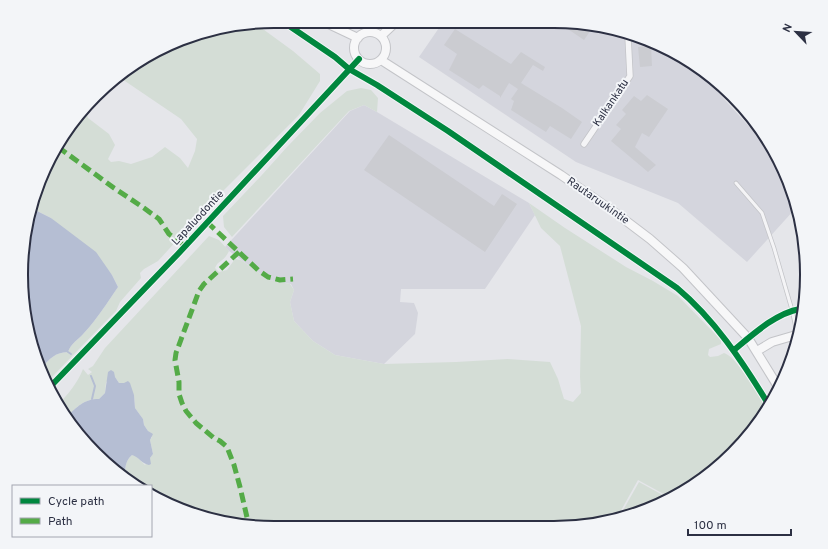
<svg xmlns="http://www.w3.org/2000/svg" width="828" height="549" font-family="Overpass,sans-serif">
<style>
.built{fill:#d4d5dd}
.green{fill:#d4ddd6}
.water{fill:#b5bed3}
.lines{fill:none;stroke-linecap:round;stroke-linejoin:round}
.stream{stroke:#b5bed3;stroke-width:2}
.building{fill:#cbccd1}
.lane-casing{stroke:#c3c4c8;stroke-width:4.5}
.street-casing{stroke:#c3c4c8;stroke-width:7}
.secondary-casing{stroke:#c3c4c8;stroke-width:10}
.lane{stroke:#f4f4f6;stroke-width:3}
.street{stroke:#f4f4f6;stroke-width:5.5}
.secondary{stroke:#f7f7f8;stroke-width:8}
.quiet{stroke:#54ab47;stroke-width:5;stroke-dasharray:10 5;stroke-linecap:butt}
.cycleway-casing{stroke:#f3f5f8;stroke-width:8}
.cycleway{stroke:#00873e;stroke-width:6}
.labels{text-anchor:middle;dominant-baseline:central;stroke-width:4;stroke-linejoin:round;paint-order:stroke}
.street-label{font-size:11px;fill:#2c3043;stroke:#f3f5f8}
.rim{fill:none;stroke:#2c3043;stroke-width:2}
</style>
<rect width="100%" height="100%" fill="#e5e6ea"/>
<path class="built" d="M443 22 587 23 665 47 694 66 778 158 781 163 794 210 747 262 678 203 576 162 419 57Z
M364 105 377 112 529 203 535 215 485 289H401L400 302 414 303 418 313 415 334 384 364 335 355 313 341 294 321 290 302 294 290 291 284 269 280 229 251 225 247 350 111Z"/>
<path class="green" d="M256 24 293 51 320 74V81L299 115 214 200 158 261 144 269 140 273 141 278 120 302 116 311 111 316 47 382 41 368C51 358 54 353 68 352 71 343 78 340 84 333 97 319 107 303 118 287L112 275 104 265 51 218 33 209 40 178 74 120 85 110 88 118 109 134 115 145 108 159 111 162 119 161 131 164 152 157 165 147 180 158 188 168 195 151 197 139 181 119 119 77 133 64 193 34Z
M361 88 371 90 378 98 377 112 364 105 349 111 232 237 224 227 223 216 261 176 287 147 320 113 347 91Z
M529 203 565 228 626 267 653 281 678 296 721 340V344L709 349 708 355 710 357 718 356 724 353C736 356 757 393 765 405L744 442 671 498 638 480 619 514 570 527 241 526 163 502 151 494V486H139L125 477C125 469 125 461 132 455L136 456 145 465 153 454 150 440 152 437 144 425 143 419 135 408 134 395 124 383H119L115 377 106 382 105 393 99 399C83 399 78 407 67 416L58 405C68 394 77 384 83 369L88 375 92 372 88 369 93 366 105 348 209 236 219 240 229 251C224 262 218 260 215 268L219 272 227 270 235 259 241 260 269 280 290 284 294 290 290 302 294 321 313 341 335 355 384 364 456 362 508 359 550 362 558 379 564 399 573 402 581 393 580 377 581 326 560 246 541 228Z
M639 482 670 499 665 502 621 514Z"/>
<path class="water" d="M33 209 51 218 96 252 112 275 118 287C107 303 97 319 84 333 78 340 71 343 68 352 54 353 51 358 41 368L30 340 22 258Z
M111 370 114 372 115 377 119 383H124L128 381 130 383 134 395 135 408 143 419 144 425 148 431 153 434 150 440 153 454 150 458 151 464 149 465C142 464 139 457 132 455 125 461 125 469 125 477L107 465 67 416C78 407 83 399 99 399L105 393 108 372Z"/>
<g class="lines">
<path class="stream" d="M68 352 71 354
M91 376 95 386 92 399"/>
</g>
<path class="building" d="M559 23H587L593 27 584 40Z
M455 29 511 64 521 52 545 67 543 71 533 65 521 83 562 108 582 122 571 139 550 126 546 132 511 110 514 101 511 99 518 89 509 83 500 98V96L483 85 479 89 449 70 457 54 444 45Z
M651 46 652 66 640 67 638 47Z
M647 95 668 109 649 137 642 133 635 147 656 165 648 172 611 141 621 129 616 125 626 114 622 110 634 96 641 101Z
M389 135 494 206 502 194 517 204 485 252 364 170Z"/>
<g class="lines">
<defs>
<path id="lane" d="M736 183 762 213 774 248 792 310 797 333"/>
<path id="street" d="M584 144 630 76 628 36
M49 388 177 255 359 59"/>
<path id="secondary" d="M322 21 358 38
M354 48a16 16 0 1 1 32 0a16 16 0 1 1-32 0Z
M381 36 396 22
M381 60 561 175 617 214 650 239 683 268 748 338 777 385
M757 351 772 342 796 335"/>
</defs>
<use href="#lane" class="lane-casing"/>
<use href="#street" class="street-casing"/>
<use href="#secondary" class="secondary-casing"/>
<use href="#lane" class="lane"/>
<use href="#street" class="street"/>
<use href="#secondary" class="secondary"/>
<path class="quiet" d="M58 147 114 188 144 208 159 219 169 234 185 246
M207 222 258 270 268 277 280 280 293 279
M239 252 204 284 199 291 176 353 175 360 179 382V394L182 403 186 411 196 423 214 438 220 441 227 447 234 465 240 487 249 526"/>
<defs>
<path id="cycleway" d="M282 21 335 57 349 69 377 85 448 131 677 288C714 319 742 361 767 402
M734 350C752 335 776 313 800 309
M49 388 177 255 359 59"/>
</defs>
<use href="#cycleway" class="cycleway-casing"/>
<use href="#cycleway" class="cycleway"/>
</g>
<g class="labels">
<g class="street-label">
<text transform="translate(611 103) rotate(-56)">Kalkankatu</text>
<text transform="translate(598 201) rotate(35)">Rautaruukintie</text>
<text transform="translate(198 218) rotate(-47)">Lapaluodontie</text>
</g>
</g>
<path d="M0 0H828V549H0ZM274 28H554A246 246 0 0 1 800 274V275A246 246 0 0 1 554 521H274A246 246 0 0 1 28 275V274A246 246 0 0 1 274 28Z" fill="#f3f5f8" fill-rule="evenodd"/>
<path class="rim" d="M274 28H554A246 246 0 0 1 800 274V275A246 246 0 0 1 554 521H274A246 246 0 0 1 28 275V274A246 246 0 0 1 274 28Z"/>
<rect x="12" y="485" width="140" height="52" fill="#f3f5f8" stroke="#a3a6b0"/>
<rect x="20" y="498" width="20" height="6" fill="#00873e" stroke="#a3a6b0"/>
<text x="48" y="505" font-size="12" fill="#2c3043">Cycle path</text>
<rect x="20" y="518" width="20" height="6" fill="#54ab47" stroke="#a3a6b0"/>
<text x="48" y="525" font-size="12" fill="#2c3043">Path</text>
<g transform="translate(796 32) rotate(295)" stroke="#f3f5f8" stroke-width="3" paint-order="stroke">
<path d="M0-3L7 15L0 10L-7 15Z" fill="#2c3043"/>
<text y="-6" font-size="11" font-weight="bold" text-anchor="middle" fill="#2c3043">N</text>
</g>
<path d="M688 529v6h103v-6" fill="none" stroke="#2c3043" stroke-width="2"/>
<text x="694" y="529" font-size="12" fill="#2c3043" stroke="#f3f5f8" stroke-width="3" paint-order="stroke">100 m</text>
</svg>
